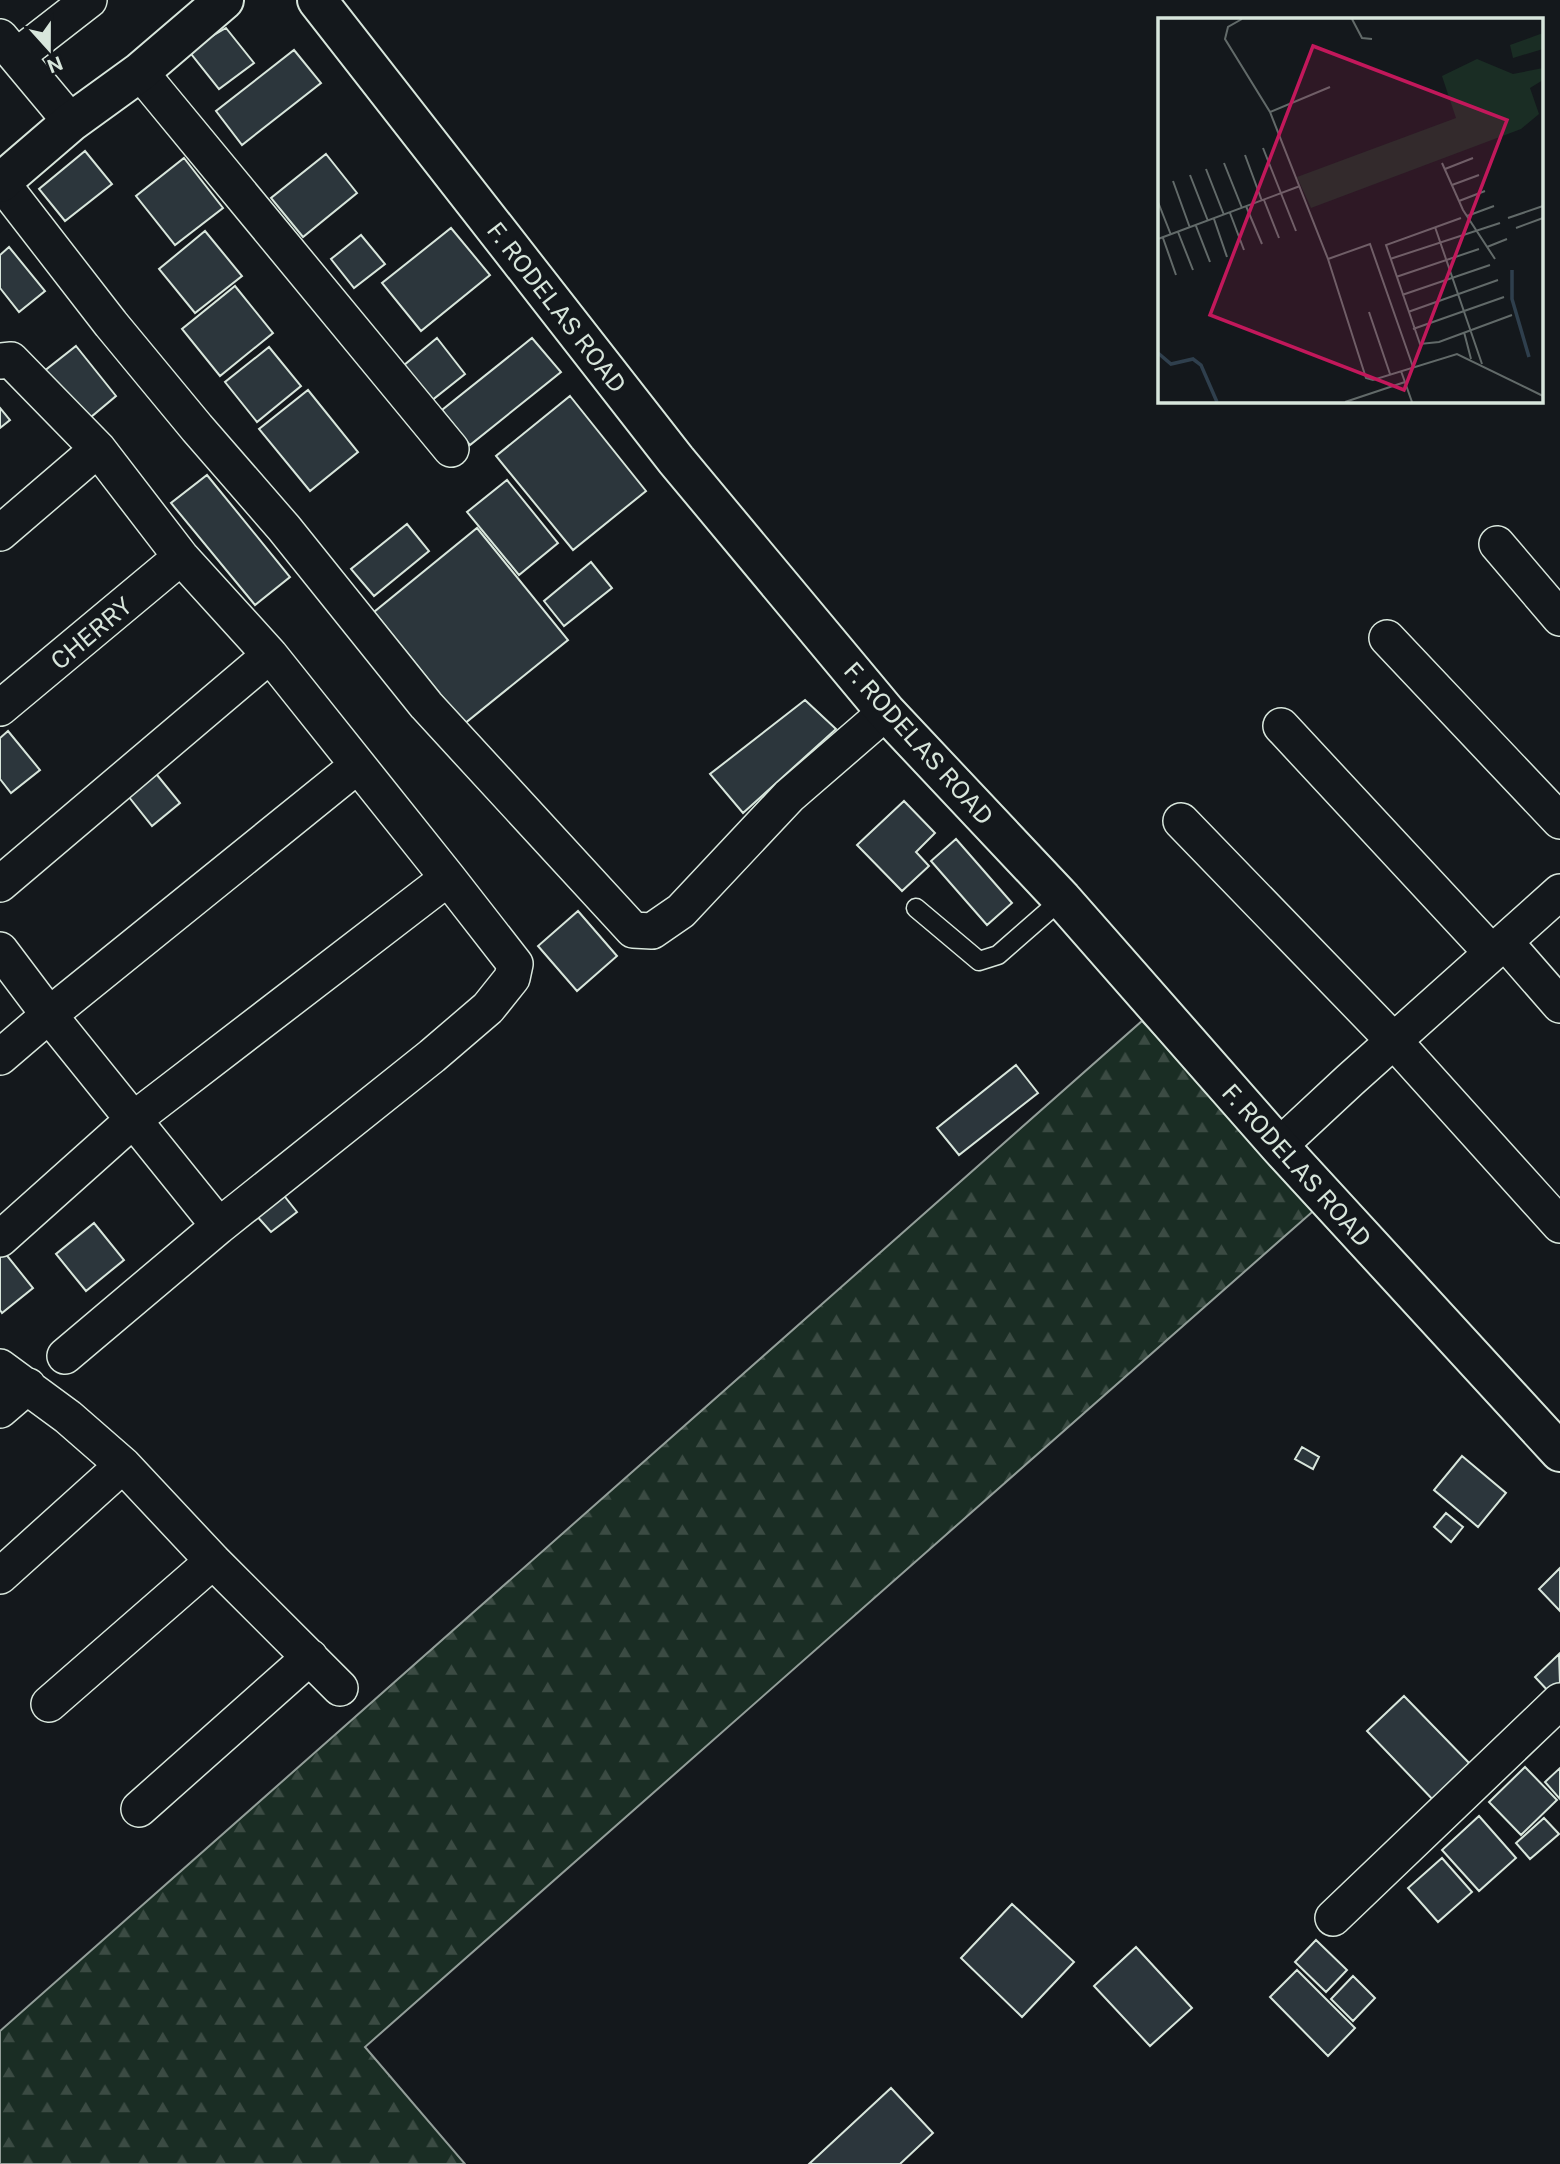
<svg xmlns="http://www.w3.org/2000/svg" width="1560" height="2164" font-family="'Public Sans',sans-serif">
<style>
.forest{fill:url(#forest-firs);stroke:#939e99;stroke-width:2}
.building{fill:#2c363c;stroke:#d8e6dc;stroke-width:2}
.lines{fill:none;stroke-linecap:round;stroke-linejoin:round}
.lane-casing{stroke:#d8e6dc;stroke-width:21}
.street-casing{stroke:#d8e6dc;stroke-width:38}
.secondary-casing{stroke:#d8e6dc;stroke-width:42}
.lane{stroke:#14181c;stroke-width:18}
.street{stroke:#14181c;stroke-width:35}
.secondary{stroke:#14181c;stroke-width:38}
.labels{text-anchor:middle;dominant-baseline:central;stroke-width:5;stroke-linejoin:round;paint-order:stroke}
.street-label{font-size:24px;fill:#d8e6dc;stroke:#14181c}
.inset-river{fill:none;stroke:#2f3f4d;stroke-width:3.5}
.inset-road{fill:none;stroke:#626a69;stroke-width:2}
.view{fill:#c2185b;fill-opacity:0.15;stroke:#c2185b;stroke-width:3.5}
.inset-edge{fill:none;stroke:#d8e6dc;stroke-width:3.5}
</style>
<defs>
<pattern id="forest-firs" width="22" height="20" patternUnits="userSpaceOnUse" patternTransform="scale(1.75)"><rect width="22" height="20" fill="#1a2d24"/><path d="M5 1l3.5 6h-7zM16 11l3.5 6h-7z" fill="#3b4b43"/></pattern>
</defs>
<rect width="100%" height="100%" fill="#14181c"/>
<path class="forest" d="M1142 1021 1319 1206 365 2047 465 2164H0V2031Z"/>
<path class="building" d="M226 28 254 63 219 89 188 50Z
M294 50 321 83 242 145 216 111Z
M85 151 112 184 65 221 39 189Z
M326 154 357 193 303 237 271 198Z
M184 158 223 208 175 245 136 196Z
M451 228 490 275 421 331 382 283Z
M205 231 242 276 195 313 159 269Z
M361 235 385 264 354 288 331 259Z
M9 247 45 291 19 312 0 288V255Z
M235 286 273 333 220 376 182 329Z
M437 338 465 374 431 401 403 366Z
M532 338 561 372 470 445 442 410Z
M76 346 116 396 85 422 43 372Z
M269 347 301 386 257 422 225 382Z
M308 390 358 452 310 491 259 429Z
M570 396 646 491 573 550 496 456Z
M0 408 10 420 0 428Z
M207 475 290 577 255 605 171 503Z
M507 480 558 543 519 575 467 512Z
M407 524 429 551 374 596 351 569Z
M477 528 568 640 464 724 374 612Z
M591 562 612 588 564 626 544 601Z
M805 700 836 729 743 813 710 774Z
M8 731 40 770 11 793 0 779V738Z
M153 770 180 803 152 826 125 792Z
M904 801 935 833 916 852 929 866 902 891 857 845Z
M956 839 1012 903 987 925 931 861Z
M578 911 617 956 577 991 538 946Z
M1016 1065 1038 1093 959 1155 937 1128Z
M274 1183 297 1212 271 1232 247 1205Z
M94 1223 124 1260 86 1291 56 1254Z
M0 1247 33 1288 2 1313 0 1310Z
M1302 1447 1319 1457 1313 1469 1295 1459Z
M1462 1456 1506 1493 1478 1527 1434 1490Z
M1446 1513 1463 1527 1451 1542 1434 1527Z
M1560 1568V1611L1539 1589Z
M1559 1654 1560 1684 1550 1693 1535 1677Z
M1404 1696 1474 1768 1437 1804 1367 1731Z
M1525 1767 1557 1800 1521 1835 1489 1802Z
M1560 1768V1799L1545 1782Z
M1479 1816 1516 1858 1479 1891 1442 1850Z
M1544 1818 1559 1834 1530 1859 1516 1843Z
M1442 1858 1472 1892 1438 1922 1408 1888Z
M1012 1904 1074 1962 1022 2017 961 1958Z
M1316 1940 1347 1970 1326 1992 1295 1962Z
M1136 1947 1192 2008 1150 2046 1094 1986Z
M1297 1970 1355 2028 1328 2056 1270 1997Z
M1353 1976 1375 1998 1353 2021 1331 1999Z
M891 2088 933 2133 900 2164H809Z"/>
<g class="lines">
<defs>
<path id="lane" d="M916 908 979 961 998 955 1062 899"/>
<path id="street" d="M0 37 71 122
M17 56 89 0
M140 72 451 449
M1 182 111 324 197 428 284 528 426 705 633 930 652 931 681 911 789 796 886 712
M0 361 11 360 98 449 181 557 270 655 448 878 515 964 512 978 488 1008 432 1056 219 1226 65 1356
M0 533 98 449
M1497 544 1560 618
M1387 638 1560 821
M0 708 181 557
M1281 726 1492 953
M1181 821 1394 1041 1560 1225
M0 884 270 655
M1505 942 1560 1005
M0 950 49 1015 219 1226
M0 1057 49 1015 357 766
M1279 1146 1350 1080 1560 892
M0 1239 133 1120 448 878
M0 1367 68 1417 123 1465 213 1561 340 1688
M0 1410 28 1386
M0 1576 123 1465
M49 1704 213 1561
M139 1809 310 1657
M1333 1918 1560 1701"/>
<path id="secondary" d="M317 0 676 460 886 712 1062 899 1279 1146 1560 1452
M0 183 71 122 140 72 224 0"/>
</defs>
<use href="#lane" class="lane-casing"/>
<use href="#street" class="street-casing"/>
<use href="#secondary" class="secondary-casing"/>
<use href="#lane" class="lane"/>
<use href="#street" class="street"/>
<use href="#secondary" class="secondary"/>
</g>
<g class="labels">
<g class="street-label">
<text transform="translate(557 307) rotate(52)">F. RODELAS ROAD</text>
<text transform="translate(91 633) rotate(-40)">CHERRY</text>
<text transform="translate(919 743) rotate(48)">F. RODELAS ROAD</text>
<text transform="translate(1297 1165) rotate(48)">F. RODELAS ROAD</text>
</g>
</g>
<g transform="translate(1158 18)">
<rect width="385" height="385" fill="#14181c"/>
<path d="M385 15V31L355 40 352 27ZM319 41 355 56 385 50V62L372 70 381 96 363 111 153 190 139 159 298 100 284 58Z" fill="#1a2d24"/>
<path class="inset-river" d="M354 252V281L371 339M0 335 13 346 35 341 43 347 59 384"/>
<path class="inset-road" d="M84 1 70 9 67 21 112 94 170 241 208 360 215 362 299 336 385 378M194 1 204 20 214 21M112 94 172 69M105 130 138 213M87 137 104 183M66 145 84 190M284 145 305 192 337 241M48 151 66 197M287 151 315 140M32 157 50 203M15 163 32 210M294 167 321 157M106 182 121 220M301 183 327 173M0 184 13 217M88 188 104 226M72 195 86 232M309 198 336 188M303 200 228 227 262 326 281 324 354 297M350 200 385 188M56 201 69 239M38 208 52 244M277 209 324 346M358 210 385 200M20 214 35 252M5 220 18 257M0 221 142 168M329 229 349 221M170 241 212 226 255 349M232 241 342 205M238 259 321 231M244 277 332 247M211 294 232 356M250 294 340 262M255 311 346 279M306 314 313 341M243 353 254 384M187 384 247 364"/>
<path class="view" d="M155 28 349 102 246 372 52 297Z"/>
<rect width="385" height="385" class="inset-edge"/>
</g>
<g transform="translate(49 49) rotate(159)" stroke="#14181c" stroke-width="5" paint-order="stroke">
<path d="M0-5L12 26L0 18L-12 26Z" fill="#d8e6dc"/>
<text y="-10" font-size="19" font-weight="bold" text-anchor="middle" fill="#d8e6dc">N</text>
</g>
</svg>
